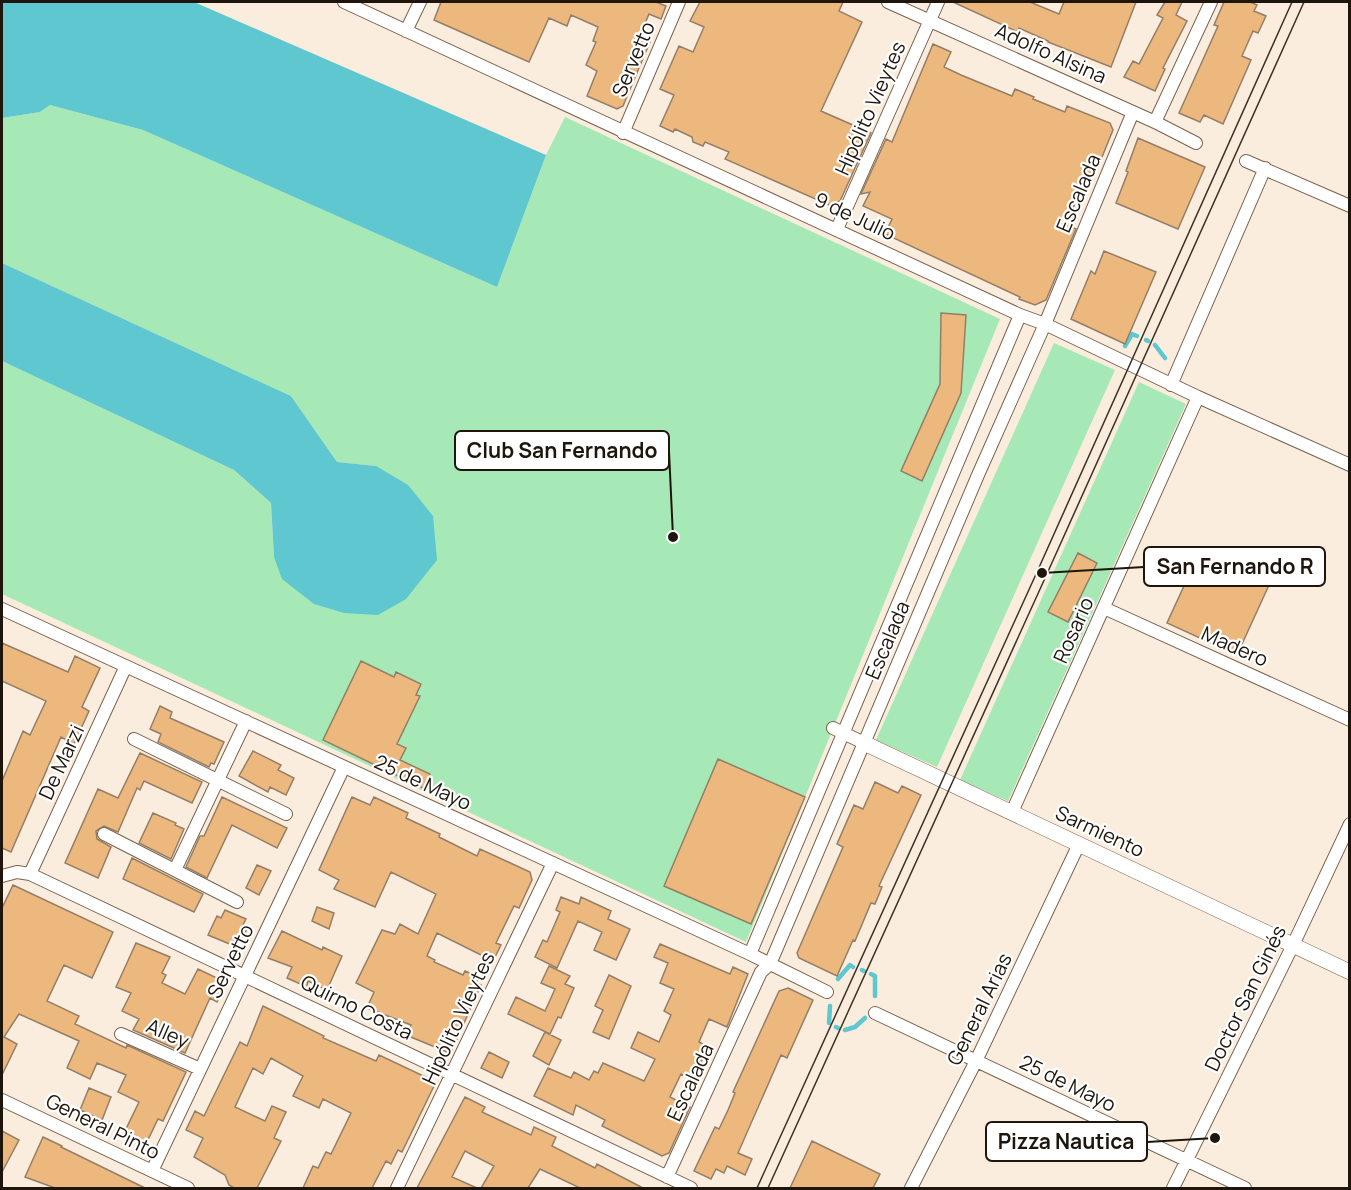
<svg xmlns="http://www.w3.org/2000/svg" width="1351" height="1190" font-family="Manrope,sans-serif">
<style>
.green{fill:#a6e8b6}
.water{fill:#5fc7cf}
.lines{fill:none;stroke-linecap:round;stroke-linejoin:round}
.stream{stroke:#5fc7cf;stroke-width:4.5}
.building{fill:#edb87d;stroke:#947e67;stroke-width:1.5}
.minor-casing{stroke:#78634d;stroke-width:14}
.tertiary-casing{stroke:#78634d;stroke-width:16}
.minor{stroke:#fff;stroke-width:12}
.tertiary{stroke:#fff;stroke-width:15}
.tram{stroke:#3b3228;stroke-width:1.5}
.labels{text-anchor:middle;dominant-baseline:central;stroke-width:4.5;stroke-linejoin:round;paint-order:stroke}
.street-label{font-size:20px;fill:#1e160d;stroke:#fff}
.leader{fill:none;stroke:#1e160d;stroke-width:2}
.callout-dot{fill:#1e160d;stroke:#fff;stroke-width:2}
.callout{fill:#fff;stroke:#1e160d;stroke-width:2}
.callout-label{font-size:21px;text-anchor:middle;font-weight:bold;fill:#1e160d}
</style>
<rect width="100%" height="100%" fill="#fbeddd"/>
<path class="green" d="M50 105 143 130 497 287 546 155 565 117 1000 319 746 942 2 594V361L234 470 271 503 274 557 376 466 337 462 291 396 2 263V118L40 112Z
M1054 343 1115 370 937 767 876 740Z
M1139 382 1186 404 1008 801 960 780Z"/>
<path class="water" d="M2 2H194L546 155 497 287 143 130 50 105 40 112 2 118Z
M2 263 291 396 337 462 376 466 408 485 433 516 437 560 406 599 378 615 344 613 314 604 282 579 274 557 271 503 234 470 2 361Z"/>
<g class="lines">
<path class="stream" d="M1146 340 1148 341
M1155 345 1165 358
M1125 346 1132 334 1137 336
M862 970 864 971
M871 974 875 976V996
M838 979 850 965 853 967
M829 1023 830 1006
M836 1027 838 1028
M845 1030 855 1027 865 1018"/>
</g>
<path class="building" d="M441 2H656L666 6 661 19 649 14 639 38 650 42 623 106 617 109 587 96 597 71 586 65 596 42 593 41 598 27 571 15 567 26 549 18 529 62 434 20Z
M700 2H843L839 11 862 22 821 111 871 133 840 201 829 205 725 159 729 152 705 142 703 146 693 142 692 137 675 129 673 132 660 126 674 95 660 89 679 46 693 52 704 27 690 21Z
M953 2H1030L1059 14 1064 2H1136L1111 67 1048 42V41L1019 28 1018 32Z
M1165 2H1182L1176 15 1187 21 1163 68 1165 69 1155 91 1124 77 1133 61 1139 64 1163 18 1157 15Z
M1224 2H1250L1257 5 1254 11 1266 16 1258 33 1253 31 1242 56 1251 60 1223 124 1204 115 1200 122 1179 113 1218 26 1214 25Z
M933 44 951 52 944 67 961 75 1012 96 1015 89 1034 97 1033 99 1065 112 1067 106 1110 123 1113 130 1100 162 1083 198 1078 196 1066 225 1076 229 1046 300 1035 305 1019 299 1020 297 885 234 892 219 863 206 870 192 861 194 886 139 892 142Z
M1138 138 1205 167 1178 229 1116 203 1128 172 1126 171Z
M1104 251 1156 272 1125 344 1071 319 1091 271 1095 274Z
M941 313 966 315 961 393 922 481 901 471 940 384Z
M1229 551 1275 572 1237 655 1167 623 1195 562 1219 573Z
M1078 553 1097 563 1068 622 1048 612Z
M2 643 68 672 75 656 100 668 82 707 89 711 74 744 61 737 11 852 2 848V781L23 731 30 735 46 701 2 681Z
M361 661 394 677 396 672 421 684 416 695 420 696 397 744 406 748 400 760 430 774 423 788 323 740Z
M160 706 172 712 170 718 224 742 214 764 211 763 209 767 158 742 161 734 150 729Z
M253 751 281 765 278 770 294 778 286 795 270 787 268 792 239 776Z
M140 753 202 782 192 803 144 781 140 790 137 788 118 832 104 826 96 831 97 839 111 847 98 878 65 863 98 789 118 798Z
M718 759 805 797 751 924 664 886Z
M875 782 898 793 902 786 921 795 879 886 882 887 875 904 871 903 855 941 853 940 837 976 799 958 797 953 843 847 837 844 854 805 863 809Z
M222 797 287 828 277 848 232 825 207 878 186 867 200 836H204Z
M352 797 370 805 374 797 408 813 406 818 440 834 439 837 477 856 480 849 530 872 532 880 519 908 514 906 496 943 501 945 493 961 437 933 427 956 435 960 434 962 463 975 465 971 479 977 476 983 481 985 452 1050 447 1052 406 1035 411 1025 367 1008 374 992 356 983 382 930 395 934 400 924 418 934 436 894 391 872 375 907 334 889 339 880 319 870Z
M153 813 176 823 175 825 184 829 171 859 139 843Z
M132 858 203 894 194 912 123 879Z
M257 865 271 871 259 895 246 888Z
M13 885 113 932 92 978 64 965 47 1001 79 1016 75 1024 126 1048 127 1045 186 1072 163 1121 158 1119 145 1146 123 1135 139 1102 118 1092 126 1075 97 1063 90 1079 67 1068 79 1041 19 1014 4 1037 17 1044 2 1075V908Z
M561 897 579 904 581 897 611 911 608 919 630 929 616 960 594 950 602 932 578 921 557 968 535 957 543 940 547 942 560 912 556 910Z
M317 907 334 913 329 929 312 921Z
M225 910 246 919 242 927 247 929 241 941 235 938 232 945 208 935 217 916 221 918Z
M282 931 322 950 323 947 342 956 327 990 308 981 307 987 287 978 292 967 268 958Z
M136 943 170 957 162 973 166 975 162 983 185 994 198 969 221 980 224 989 217 1002 210 998 185 1053 133 1030 139 1019 122 1011 131 993 116 987Z
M660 944 730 974 733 967 748 974 727 1027 709 1019 699 1042 705 1045 699 1058 702 1060 692 1080 681 1074 670 1097 690 1107 669 1153 662 1156 602 1126 605 1120 576 1105 573 1115 534 1096 548 1068 571 1078 574 1072 589 1080 594 1071 598 1073 603 1063 644 1081 655 1059 631 1048 638 1032 659 1042 671 1015 664 1011 674 989 660 983 668 963 654 957Z
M549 966 570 976 565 984 574 988 561 1018 558 1017 550 1034 508 1014 516 997 545 1011 555 989 541 983Z
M609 975 631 986 609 1039 593 1032 603 1010 595 1006Z
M788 988 813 1000 787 1058 781 1055 738 1153 752 1159 745 1175 727 1166 724 1173 716 1169 711 1179 694 1171 715 1127 719 1129 728 1110 735 1093 733 1092 779 991Z
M263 1006 324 1036 323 1038 376 1061 379 1055 432 1080 434 1086 402 1152 398 1150 391 1164 386 1161 372 1188H303L313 1166 318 1168 326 1152 331 1154 351 1113 323 1099 319 1108 293 1096 303 1076 271 1058 263 1074 253 1068 235 1107 265 1121 272 1106 286 1112 274 1138 281 1141 257 1188H234L229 1185 225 1175 194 1157 203 1138 186 1130 195 1111 204 1116 240 1042 247 1046Z
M545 1032 561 1040 549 1065 533 1056Z
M489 1052 509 1062 502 1078 481 1068Z
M89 1088 111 1097 102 1120 80 1110Z
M465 1097 485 1107 482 1112 531 1135 534 1127 556 1137 552 1146 595 1168 597 1164 643 1188H580L540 1169 528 1188H481L494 1166 465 1151 452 1177 477 1188H417Z
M2 1131 19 1140 2 1172Z
M43 1137 62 1146 61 1147 145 1188H55L25 1177Z
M812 1141 880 1174 873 1188H790Z"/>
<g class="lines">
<defs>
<path id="minor" d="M344 2C568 108 795 209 1020 315L1045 324 1198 397 1350 465
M888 2 1155 122 1196 143
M406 31 420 2
M1155 122 1211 2
M623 133 679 2
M1246 161 1350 206
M837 229 938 2
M1171 385 1265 168
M1104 608 1350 720
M2 609 750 954 827 992
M833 728 864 743
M134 739 286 814
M1012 812 1198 397
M104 834 237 902
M175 870 246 721
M30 874 126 666
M2 876 17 872 30 874 691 1188
M750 954 1020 315
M875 1013 1245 1188
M121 1034 200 1069
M2 1100 188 1188
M152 1171 344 767
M667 1177 761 972 770 964 978 475 1045 324 1133 112
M397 1188 553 863
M911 1188 976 1061 1079 844
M1173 1188 1293 945 1350 824"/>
<path id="tertiary" d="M864 743 1350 972"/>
</defs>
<use href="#minor" class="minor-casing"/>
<use href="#tertiary" class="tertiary-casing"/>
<use href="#minor" class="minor"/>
<use href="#tertiary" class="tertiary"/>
<path class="tram" d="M757 1188 1037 572 1292 2
M768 1188 1046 576 1304 2"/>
</g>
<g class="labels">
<g class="street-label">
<text transform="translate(1051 53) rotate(24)">Adolfo Alsina</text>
<text transform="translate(633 59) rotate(-67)">Servetto</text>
<text transform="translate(870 108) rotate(-66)">Hipólito Vieytes</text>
<text transform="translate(1078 193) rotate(-67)">Escalada</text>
<text transform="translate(855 216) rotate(25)">9 de Julio</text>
<text transform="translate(1073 630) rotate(-66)">Rosario</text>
<text transform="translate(887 640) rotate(-67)">Escalada</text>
<text transform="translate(1235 646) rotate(24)">Madero</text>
<text transform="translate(61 762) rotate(-65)">De Marzi</text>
<text transform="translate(423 782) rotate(25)">25 de Mayo</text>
<text transform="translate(1100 831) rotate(25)">Sarmiento</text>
<text transform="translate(230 961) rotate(-64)">Servetto</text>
<text transform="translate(1245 998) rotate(-64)">Doctor San Ginés</text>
<text transform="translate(357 1007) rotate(26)">Quirno Costa</text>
<text transform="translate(979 1009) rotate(-64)">General Arias</text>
<text transform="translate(458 1018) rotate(-65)">Hipólito Vieytes</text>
<text transform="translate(168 1033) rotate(24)">Alley</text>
<text transform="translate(690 1082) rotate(-65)">Escalada</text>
<text transform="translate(1068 1083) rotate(26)">25 de Mayo</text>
<text transform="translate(103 1126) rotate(26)">General Pinto</text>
</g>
</g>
<path class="leader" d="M673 537L669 451M1042 573L1144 567M1215 1138L1147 1142"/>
<g class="callout-dot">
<circle cx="673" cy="537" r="6"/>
<circle cx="1042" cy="573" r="6"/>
<circle cx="1215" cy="1138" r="6"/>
</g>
<g class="callout">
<rect x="455" y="431" width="214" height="39" rx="6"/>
<rect x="1144" y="547" width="181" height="39" rx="6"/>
<rect x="986" y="1122" width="161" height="39" rx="6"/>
</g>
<g class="callout-label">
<text x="562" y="458">Club San Fernando</text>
<text x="1235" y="574">San Fernando R</text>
<text x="1066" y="1149">Pizza Nautica</text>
</g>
<rect width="1351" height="1190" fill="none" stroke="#1e160d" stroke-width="6"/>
</svg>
